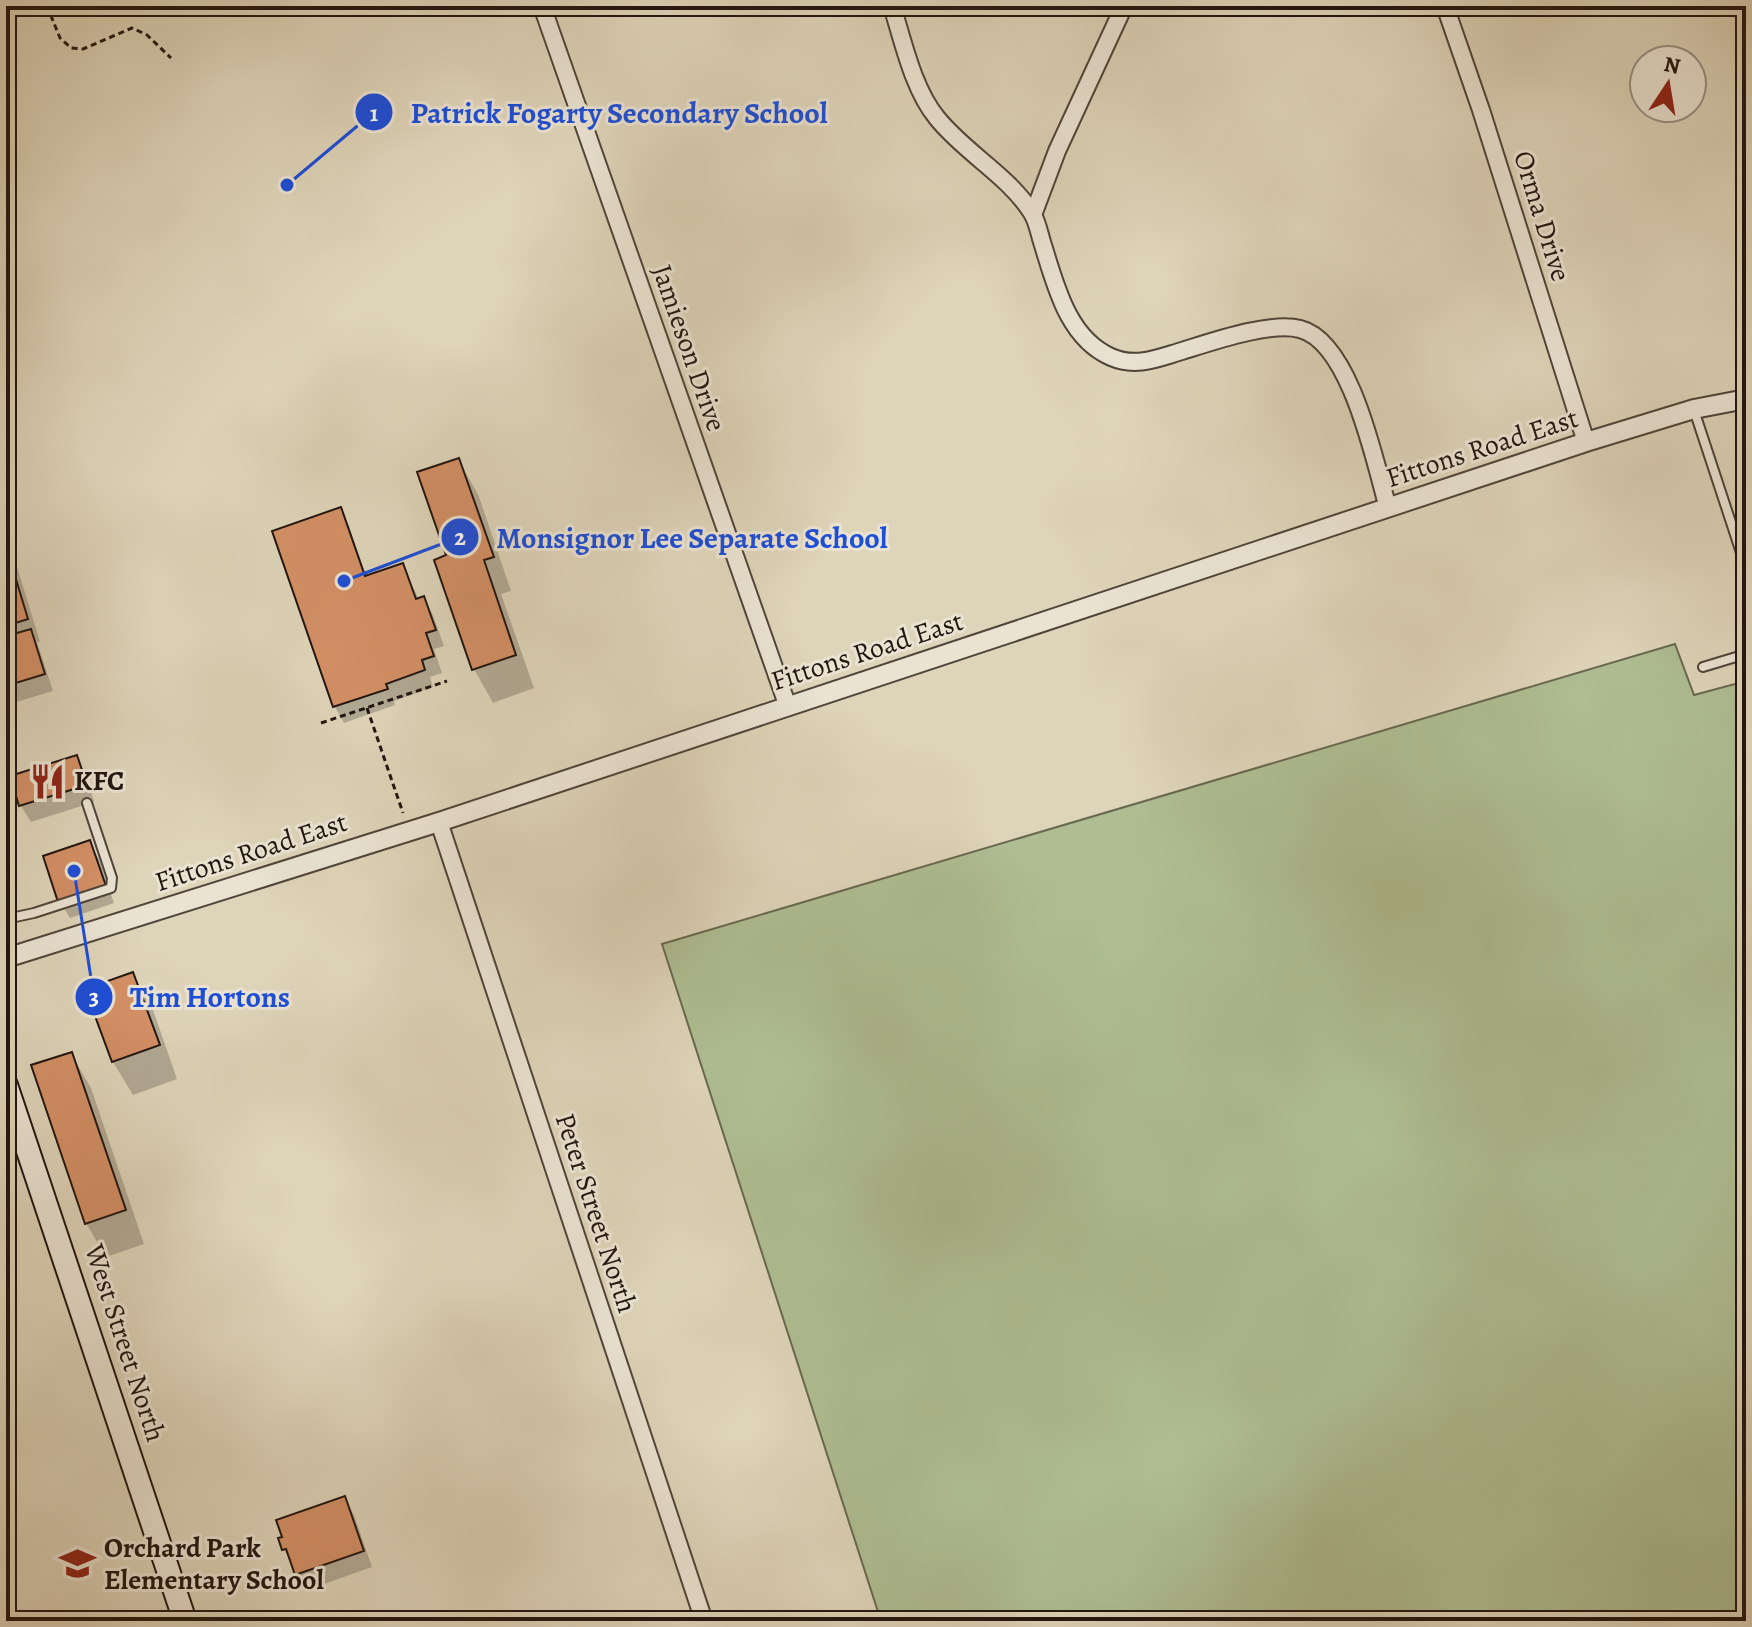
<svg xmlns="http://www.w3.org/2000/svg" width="1752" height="1627" font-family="Alegreya,serif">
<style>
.green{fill:#aebd92;stroke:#686951;stroke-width:2}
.shadow{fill:#0003}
.building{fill:#d38f65;stroke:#211510;stroke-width:2}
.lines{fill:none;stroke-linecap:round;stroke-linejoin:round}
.service-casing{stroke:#50453a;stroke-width:12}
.minor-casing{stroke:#50453a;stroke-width:20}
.tertiary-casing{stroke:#50453a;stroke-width:22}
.secondary-casing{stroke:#211510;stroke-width:26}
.path{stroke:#211510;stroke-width:3;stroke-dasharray:6 4;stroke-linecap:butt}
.service{stroke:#eae3d2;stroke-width:8}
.minor{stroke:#eae3d2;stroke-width:16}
.tertiary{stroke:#eae3d2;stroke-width:18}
.secondary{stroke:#eae3d2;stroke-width:22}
.labels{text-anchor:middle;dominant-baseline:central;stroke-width:6;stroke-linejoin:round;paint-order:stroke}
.street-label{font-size:28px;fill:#211510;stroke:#eae3d2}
.poi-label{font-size:28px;font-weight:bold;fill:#211510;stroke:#eae3d2;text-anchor:start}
.leader{fill:none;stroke:#1d4ed8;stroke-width:3}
.callout-dot{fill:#1d4ed8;stroke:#eae3d2;stroke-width:3}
.mark-label{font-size:24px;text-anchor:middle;font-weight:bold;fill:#fff}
.callout-label{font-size:30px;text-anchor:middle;font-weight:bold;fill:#1d4ed8;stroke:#eae3d2;stroke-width:6;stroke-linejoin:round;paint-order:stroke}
</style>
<rect width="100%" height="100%" fill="#ded4b9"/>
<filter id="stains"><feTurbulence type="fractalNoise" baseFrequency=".0025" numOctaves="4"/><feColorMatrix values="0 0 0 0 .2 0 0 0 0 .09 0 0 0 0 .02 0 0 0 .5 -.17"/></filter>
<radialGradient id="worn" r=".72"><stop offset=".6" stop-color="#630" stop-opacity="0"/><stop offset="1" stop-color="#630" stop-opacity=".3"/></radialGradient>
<path class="green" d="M1675 644 1694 695 1746 681V1621H881L662 944Z"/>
<path class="shadow" d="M458 460 478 494 511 591 501 594 534 688 493 703 474 669Z
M340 510 349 526 367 578 403 565 419 600 424 599 433 615 444 646 434 649 442 673 430 677 433 687 394 701 395 705 344 723 335 707 274 532Z
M6 539 11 547 40 642H37L53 691 6 705Z
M76 758 86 774 94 802 31 822 21 806 12 778Z
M89 843 99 859 114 903 70 918 60 902Z
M133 974 152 1007 177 1079 133 1095 113 1062Z
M71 1054 91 1088 144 1244 106 1257 86 1223Z
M345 1499 354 1515 372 1567 307 1590 284 1549Z"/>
<path class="building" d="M459 458 494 557 484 560 516 655 472 670 434 560 446 555 417 472Z
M341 507 365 576 403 563 416 599 424 596 436 630 426 633 434 656 422 660 425 670 386 684 388 689 333 707 272 531Z
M6 546 28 619 6 626Z
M31 629 45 674 6 686V636Z
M77 755 87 785 19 806 10 776Z
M90 840 106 886 58 902 43 856Z
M133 972 160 1045 112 1062 85 989Z
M72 1052 126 1210 85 1224 31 1065Z
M345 1496 364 1551 295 1575 286 1549 282 1550 278 1538 282 1537 276 1520Z"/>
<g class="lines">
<defs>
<path id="service" d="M1694 410 1746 568
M1703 667 1746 654
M6 919 34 913 111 888 112 878 87 803"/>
<path id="minor" d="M542 6 788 707
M892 6C903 41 913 89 937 118 965 153 1008 175 1032 213 1037 221 1039 232 1042 242 1055 283 1067 338 1111 357 1136 368 1158 358 1182 351 1211 342 1271 321 1300 329 1351 342 1375 463 1388 508
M1445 6 1481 110 1586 442
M1033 215 1057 151 1124 6
M439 822 704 1621"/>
<path id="tertiary" d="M6 958 439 822 1586 442 1694 409 1746 399"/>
<path id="secondary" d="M6 1085 185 1621"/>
</defs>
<use href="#service" class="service-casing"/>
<use href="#minor" class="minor-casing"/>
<use href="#tertiary" class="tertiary-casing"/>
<use href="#secondary" class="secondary-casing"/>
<path class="path" d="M47 6 60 38 71 48 83 49 132 28 147 35 171 58
M367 708 403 813
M321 723 447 681"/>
<use href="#service" class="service"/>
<use href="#minor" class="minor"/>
<use href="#tertiary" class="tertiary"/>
<use href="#secondary" class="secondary"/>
</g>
<defs>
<symbol id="restaurant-bare" viewBox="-9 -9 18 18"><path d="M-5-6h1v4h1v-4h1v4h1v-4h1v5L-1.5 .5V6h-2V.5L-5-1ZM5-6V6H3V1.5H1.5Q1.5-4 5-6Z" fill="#8f2418" stroke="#eae3d2" stroke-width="2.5" paint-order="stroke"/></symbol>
<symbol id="school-bare" viewBox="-9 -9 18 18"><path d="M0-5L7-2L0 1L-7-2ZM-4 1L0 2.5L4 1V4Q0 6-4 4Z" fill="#8f2418" stroke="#eae3d2" stroke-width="2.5" paint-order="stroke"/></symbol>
</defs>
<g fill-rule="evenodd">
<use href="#restaurant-bare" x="22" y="756" width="51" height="51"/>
<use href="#school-bare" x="52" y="1538" width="51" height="51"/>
</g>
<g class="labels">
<g class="street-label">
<text transform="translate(1542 216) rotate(73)">Orma Drive</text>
<text transform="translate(689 348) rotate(71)">Jamieson Drive</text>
<text transform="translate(1482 448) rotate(-18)">Fittons Road East</text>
<text transform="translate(867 651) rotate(-18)">Fittons Road East</text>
<text transform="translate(251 852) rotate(-18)">Fittons Road East</text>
<text transform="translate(596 1213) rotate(72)">Peter Street North</text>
<text transform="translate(125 1343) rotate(72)">West Street North</text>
</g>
<g class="poi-label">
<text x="74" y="781">KFC</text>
<text x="104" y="1548">Orchard Park<tspan x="104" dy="32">Elementary School</tspan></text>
</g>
</g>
<path class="leader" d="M287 185L374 112M344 581L460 537M74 871L94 997"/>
<g class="callout-dot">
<circle cx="287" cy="185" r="8"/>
<circle cx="344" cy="581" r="8"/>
<circle cx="74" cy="871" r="8"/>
<circle cx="374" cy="112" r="20"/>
<circle cx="460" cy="537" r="20"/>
<circle cx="94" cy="997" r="20"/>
</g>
<g class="mark-label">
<text x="374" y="121">1</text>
<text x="460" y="545">2</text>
<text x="94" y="1005">3</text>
</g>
<g class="callout-label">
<text x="619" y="123">Patrick Fogarty Secondary School</text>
<text x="692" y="548">Monsignor Lee Separate School</text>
<text x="210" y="1007">Tim Hortons</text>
</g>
<rect width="1752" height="1627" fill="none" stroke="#ded4b9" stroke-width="32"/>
<rect x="8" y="8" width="1736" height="1611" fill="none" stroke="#211510" stroke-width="4"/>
<rect x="16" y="16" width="1720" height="1595" fill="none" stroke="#211510" stroke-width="2"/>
<g transform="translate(1668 84) rotate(12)"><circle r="38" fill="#eae3d2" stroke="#9a9184" stroke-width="2"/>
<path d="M0-6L14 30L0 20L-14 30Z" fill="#8f2418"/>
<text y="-12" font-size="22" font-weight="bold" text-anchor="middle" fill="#211510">N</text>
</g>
<rect width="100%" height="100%" filter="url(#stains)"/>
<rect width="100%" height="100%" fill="url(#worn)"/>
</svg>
